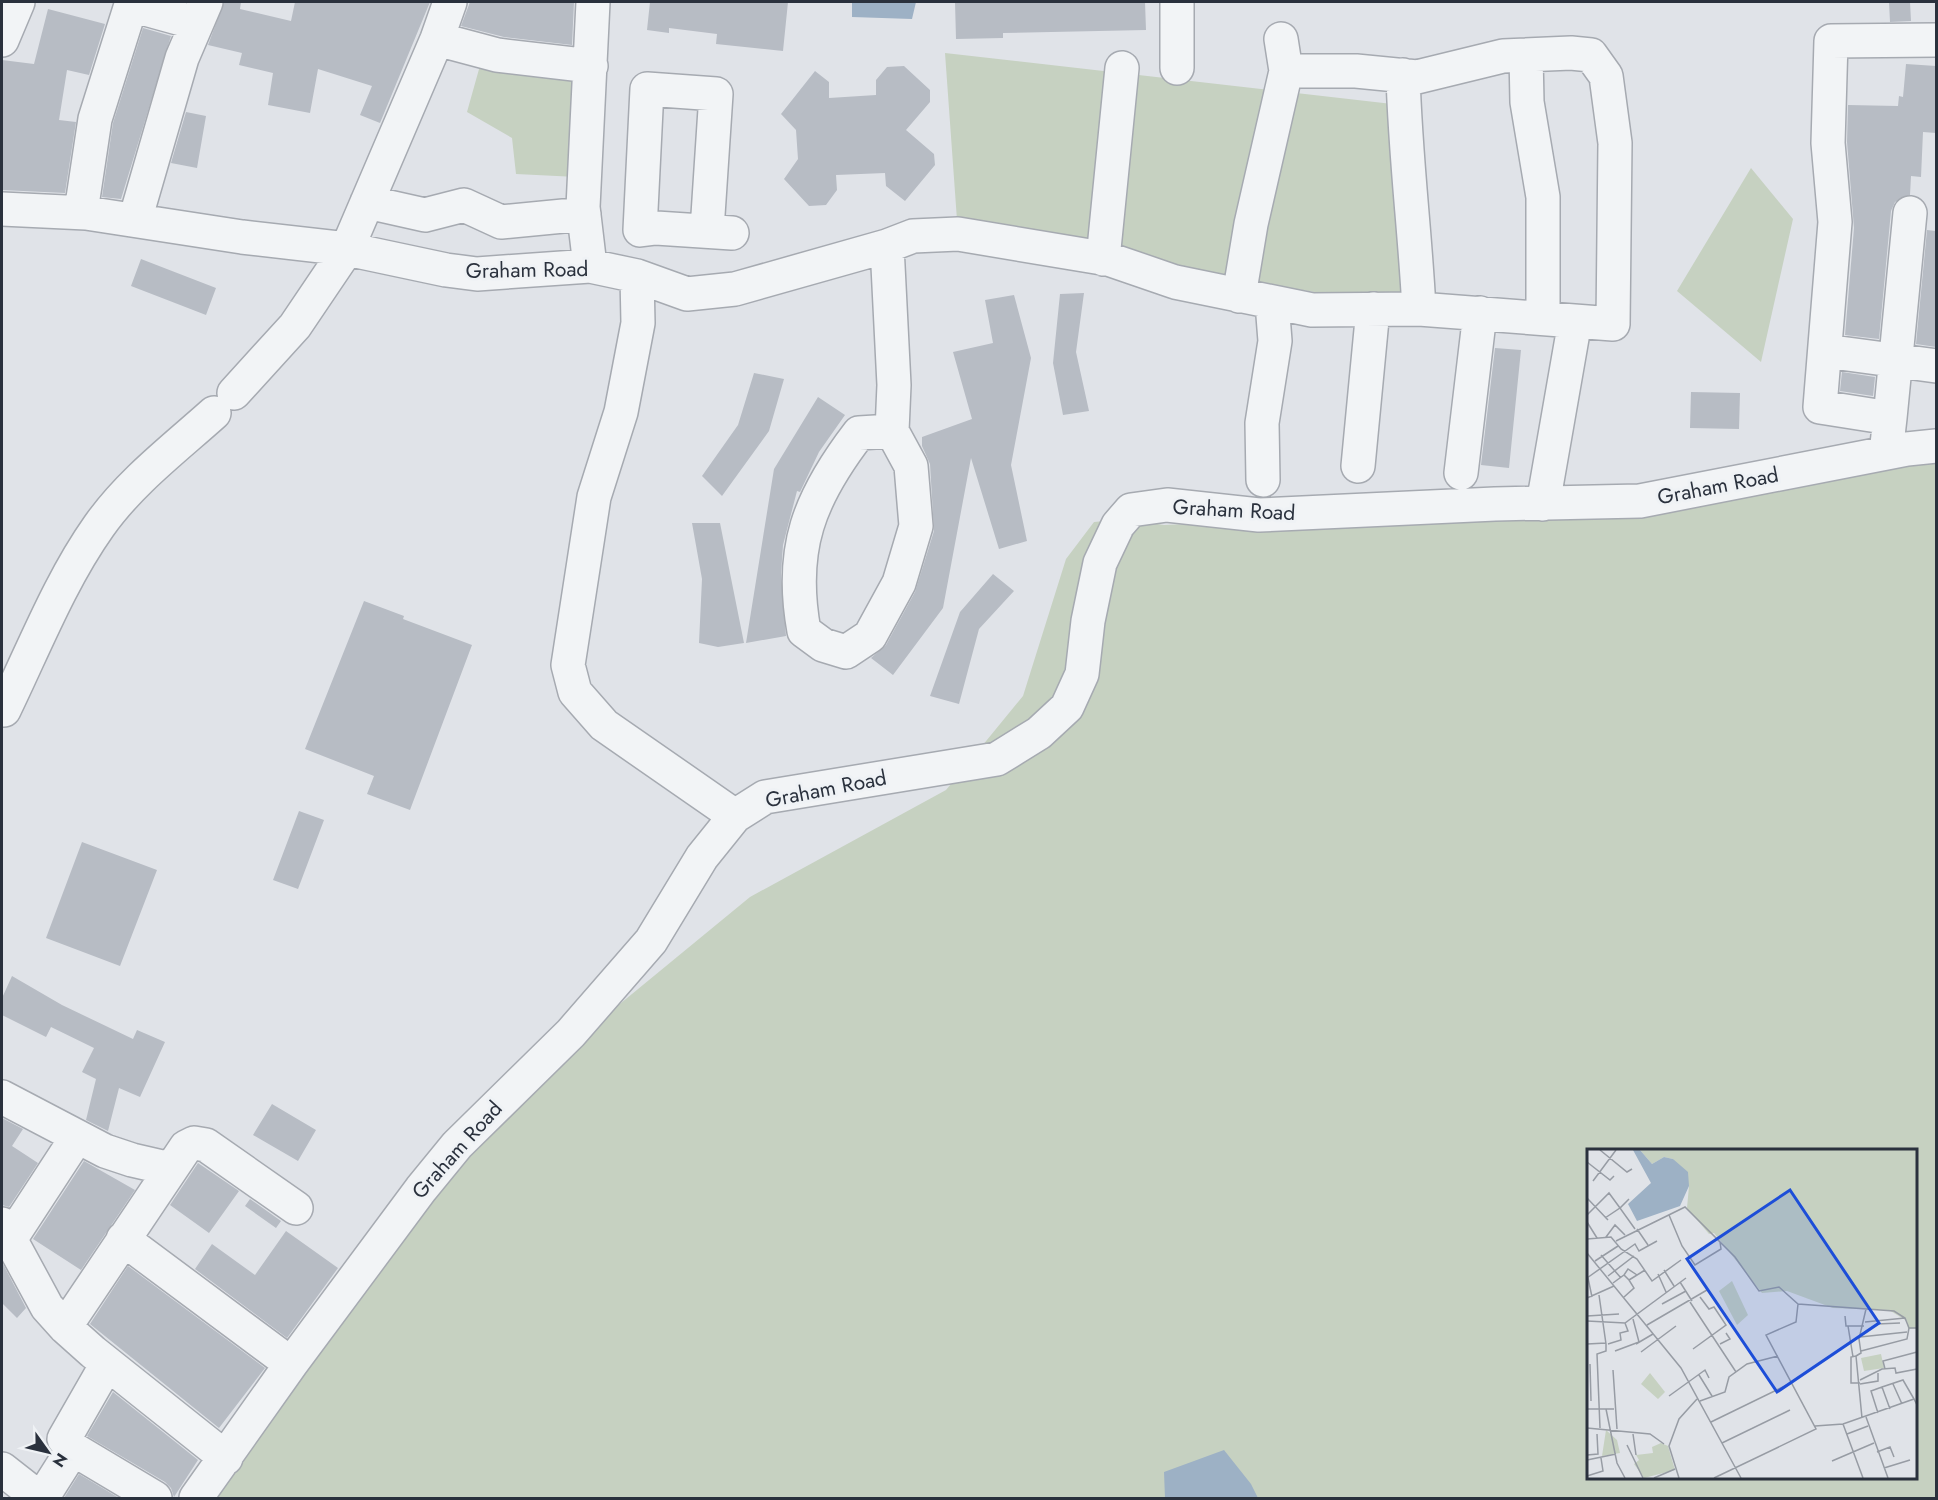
<svg xmlns="http://www.w3.org/2000/svg" width="1938" height="1500" font-family="Jost,sans-serif">
<style>
.green{fill:#c6d1c1;fill-rule:evenodd}
.water{fill:#9db1c5}
.building{fill:#b7bcc4}
.lines{fill:none;stroke-linecap:round;stroke-linejoin:round}
.minor-casing{stroke:#a6aab1;stroke-width:36}
.minor{stroke:#f2f4f6;stroke-width:33}
.labels{text-anchor:middle;dominant-baseline:central;stroke-width:6;stroke-linejoin:round;paint-order:stroke}
.street-label{font-size:21px;fill:#2a313d;stroke:#eff2f5}
.inset-road{fill:none;stroke:#979ca4;stroke-width:1.5}
.view{fill:#1d4ed8;fill-opacity:0.15;stroke:#1d4ed8;stroke-width:3}
.inset-edge{fill:none;stroke:#2a313d;stroke-width:3}
</style>
<rect width="100%" height="100%" fill="#e0e3e8"/>
<path class="green" d="M945 53 1401 105 1419 309 958 234Z
M481 62 585 74 577 177 516 174 512 138 467 112Z
M1751 168 1793 219 1761 362 1677 291Z
M1936 453V1498H199L458 1137 750 897 946 790 1023 696 1066 559 1094 522 1126 519 1164 525 1499 510ZM1588 1150H1916V1478H1588Z"/>
<path class="water" d="M852 2H916L912 19 852 17Z
M1224 1450 1251 1484 1258 1498H1165L1164 1472Z"/>
<path class="building" d="M224 2H241L240 9 291 21 295 2H430L380 123 360 115 372 86 318 69 310 113 268 105 273 73 239 65 242 53 208 45Z
M470 2H574L572 45 504 37 461 26Z
M650 2H788L783 51 716 44 717 34 669 28V33L647 30Z
M955 2H1145L1146 30 1003 33V38L956 39Z
M1889 2H1910L1911 21 1890 22Z
M48 9 105 24 89 75 67 70 59 120 76 122 65 193 2 190V60L34 64Z
M143 28 171 36 121 199 102 197 113 123Z
M1906 64 1936 66V133L1923 132 1921 177 1911 176 1910 195 1895 202 1891 211 1879 339 1845 335 1854 228 1847 142 1848 105 1898 106 1899 96 1903 97Z
M904 66 930 90V102L906 130 934 154 935 165 905 201 886 186 885 173 836 175 837 190 826 205 809 206 784 179 798 159 796 130 781 114 815 71 829 82V98L876 95V80L887 67Z
M186 112 206 116 197 168 171 163Z
M1927 230 1936 231V347L1916 344Z
M141 259 216 288 206 315 131 286Z
M1084 293 1076 352 1089 411 1063 415 1053 363 1060 294Z
M1014 295 1031 358 1011 465 1027 541 999 549 971 458 943 608 893 675 871 658 886 645 915 592 934 531 930 464 922 446V437L972 419 953 352 993 343 985 300Z
M1495 348 1521 350 1509 468 1481 465Z
M1842 372 1875 377 1873 396 1840 391Z
M754 373 784 379 769 431 722 496 702 476 738 425Z
M1691 392 1740 393 1739 429 1690 428Z
M818 397 845 415 819 452 800 492 797 491 783 545 781 573 786 636 746 643 774 469Z
M692 523H720L744 643 718 647 699 643 702 579Z
M993 574 1014 591 979 629 959 704 930 696 960 612Z
M364 601 404 616 403 619 472 645 410 810 367 794 374 776 305 749Z
M299 811 324 820 298 889 273 880Z
M82 842 157 870 120 966 46 938Z
M12 976 62 1005 133 1039 137 1030 165 1042 140 1097 119 1088 108 1131 86 1120 96 1079 82 1072 94 1048 51 1027 46 1037 2 1015V998Z
M272 1104 316 1130 298 1161 253 1135Z
M2 1118 23 1129 12 1146 38 1163 9 1207 2 1205Z
M84 1161 135 1190 81 1270 33 1239Z
M198 1163 239 1191 209 1233 170 1205Z
M250 1199 281 1221 276 1228 245 1206Z
M286 1231 338 1268 287 1338 195 1269 212 1244 255 1275Z
M2 1262 26 1308 17 1318 2 1303Z
M128 1266 265 1368 219 1428 90 1324Z
M113 1392 198 1460 174 1497 171 1488 165 1482 87 1436Z
M79 1474 119 1498H64Z"/>
<g class="lines">
<defs>
<path id="minor" d="M437 39 497 55 591 66
M2 40 18 2
M1526 55 1527 102 1543 197V318
M1177 68V2
M1403 75C1405 154 1415 231 1419 309
M367 202 425 215 464 205 501 222 584 214
M82 205 95 119 131 5 196 23
M2 209 86 213 242 237 347 249 446 270 477 274 590 266 637 276 687 294 735 289 887 246 913 236 958 234 1108 259 1175 282 1312 310 1419 309 1613 324 1615 143 1606 76 1591 55 1571 53 1503 56 1417 77 1356 71H1286
M135 220 182 58 206 2
M707 230 716 94 647 89 640 230 656 228 732 233
M887 246 894 385 892 431 911 466 916 526 899 583 870 636 846 652 823 645 804 631C789 549 809 498 859 433L892 431
M1103 259 1122 68
M590 266 583 207 593 2
M637 276 638 323 621 412 594 497 568 665 575 692 604 725 735 816
M1239 296 1251 224 1286 71 1281 39
M1825 351 1936 366
M234 393 295 326 347 249 437 39 450 2
M1890 418 1910 213
M1886 453 1890 418 1820 407 1835 222 1828 143 1831 41 1936 40
M1358 466 1373 309
M1461 473 1480 313
M1263 480 1262 423 1275 341 1272 303
M1543 504 1575 321
M4 710C34 648 60 581 99 526 130 482 175 448 214 413
M2 1097 105 1151 132 1160 171 1169
M2 1224 47 1307 65 1327 93 1352 226 1458
M11 1238 77 1137
M123 1239 291 1364
M65 1327 186 1147 194 1143 206 1145 296 1208
M73 1449 155 1498
M2 1469 39 1498
M42 1498 73 1449 64 1439 107 1364
M196 1498 291 1364 421 1189 457 1145 571 1033 651 941 702 857 735 816 765 797 997 759 1039 733 1067 707 1082 674 1088 621 1100 563 1118 525 1131 510 1167 505 1259 515 1495 504 1640 501 1907 449 1936 446"/>
</defs>
<use href="#minor" class="minor-casing"/>
<use href="#minor" class="minor"/>
</g>
<g class="labels">
<g class="street-label">
<text transform="translate(527 270) rotate(-1)">Graham Road</text>
<text transform="translate(1718 486) rotate(-11)">Graham Road</text>
<text transform="translate(1234 510) rotate(3)">Graham Road</text>
<text transform="translate(826 789) rotate(-11)">Graham Road</text>
<text transform="translate(457 1150) rotate(-48)">Graham Road</text>
</g>
</g>
<g transform="translate(1587 1149)">
<rect width="330" height="330" fill="#e0e3e8"/>
<path d="M53 1H330V179L321 180 320 172 302 161 246 159 200 142 175 144 127 84 122 85 100 59 102 37 86 10 77 8 65 15ZM145 132 161 166 150 176 132 142ZM294 205 297 219 277 222 274 209ZM63 224 78 243 71 250 54 235ZM19 281 30 291 33 304 15 307ZM74 294 81 297 88 321 57 329 47 315 52 311 49 306 66 304 65 298Z" fill="#c6d1c1"/>
<path d="M46 1H53L65 15 77 8 86 10 101 23 102 37 93 57 50 72 41 55 64 34Z" fill="#9db1c5"/>
<path class="inset-road" d="M13 1 40 23 45 20M0 13 23 31 27 27M6 32 29 1M0 49 21 71M0 66 22 44 33 59 42 50M82 66 95 97 108 116 134 100 133 93M18 69 33 59 48 80M0 73 10 89M50 80 61 96M19 88 28 76 38 86M0 90 24 88 34 100 50 110 65 132 94 111M29 92 98 58 148 108 172 142 192 138 211 155 307 162 318 169 322 179H330M0 104 94 219 154 329M14 106 34 129M8 112 31 97M77 121 87 137M71 125 79 143M37 126 41 120 50 126M21 127 47 107M0 129 48 95 52 102 70 92M1 129 5 148M42 131 58 121M93 133 105 152M26 134 37 126 42 131 47 139 37 148M12 146 19 195V202L10 205 13 279M0 149 27 137M103 153 149 223M75 155 99 142M0 167 32 165M258 167 259 177H277M0 172 38 174 99 129M278 173 318 169M290 175 313 174M60 176 120 141M261 177 266 208M273 188 320 183M0 195 19 194M21 195 34 191 33 184 41 182 38 174M49 195 66 185M133 195 143 190 139 184M106 200 139 176 127 158 122 160 113 148M28 202 52 193 46 170M274 202 320 190 322 179M54 203 89 177M269 207 264 208V234H273M3 215 4 252M298 220 296 212 330 203M26 221 30 280M112 226 125 247M273 231 295 220 308 219 309 224 330 220M273 235 291 232V224M306 235 315 255M295 238 303 260M82 247 118 221 122 229M113 252 138 243 142 228 160 215 191 207M0 260H27M19 260 30 314 38 329M291 264 284 242 295 238 316 231 327 250M279 268 301 329M275 269 269 207 274 204 272 190 279 160M124 273 204 234M256 275 276 329M228 277 256 275 327 250 330 256M0 279 63 285 77 295M46 285 49 306M260 285 281 277M135 294 203 261M40 296 56 329M290 303 303 298 307 308M0 306 11 305 10 285M0 311 29 305M245 312 287 294M297 319 323 311M0 327 16 322 14 309M67 329 88 320M92 329 82 297 92 270 110 250M127 329 229 280 179 186 209 173 211 155"/>
<path class="view" d="M203 41 292 174 190 243 100 110Z"/>
<rect width="330" height="330" class="inset-edge"/>
</g>
<rect width="1938" height="1500" fill="none" stroke="#2a313d" stroke-width="6"/>
<g transform="translate(48 1452) rotate(124)" stroke="#eff2f5" stroke-width="4.5" paint-order="stroke">
<path d="M0-4.5L10 22L0 15L-10 22Z" fill="#2a313d"/>
<text y="-9" font-size="16" font-weight="bold" text-anchor="middle" fill="#2a313d">N</text>
</g>
</svg>
